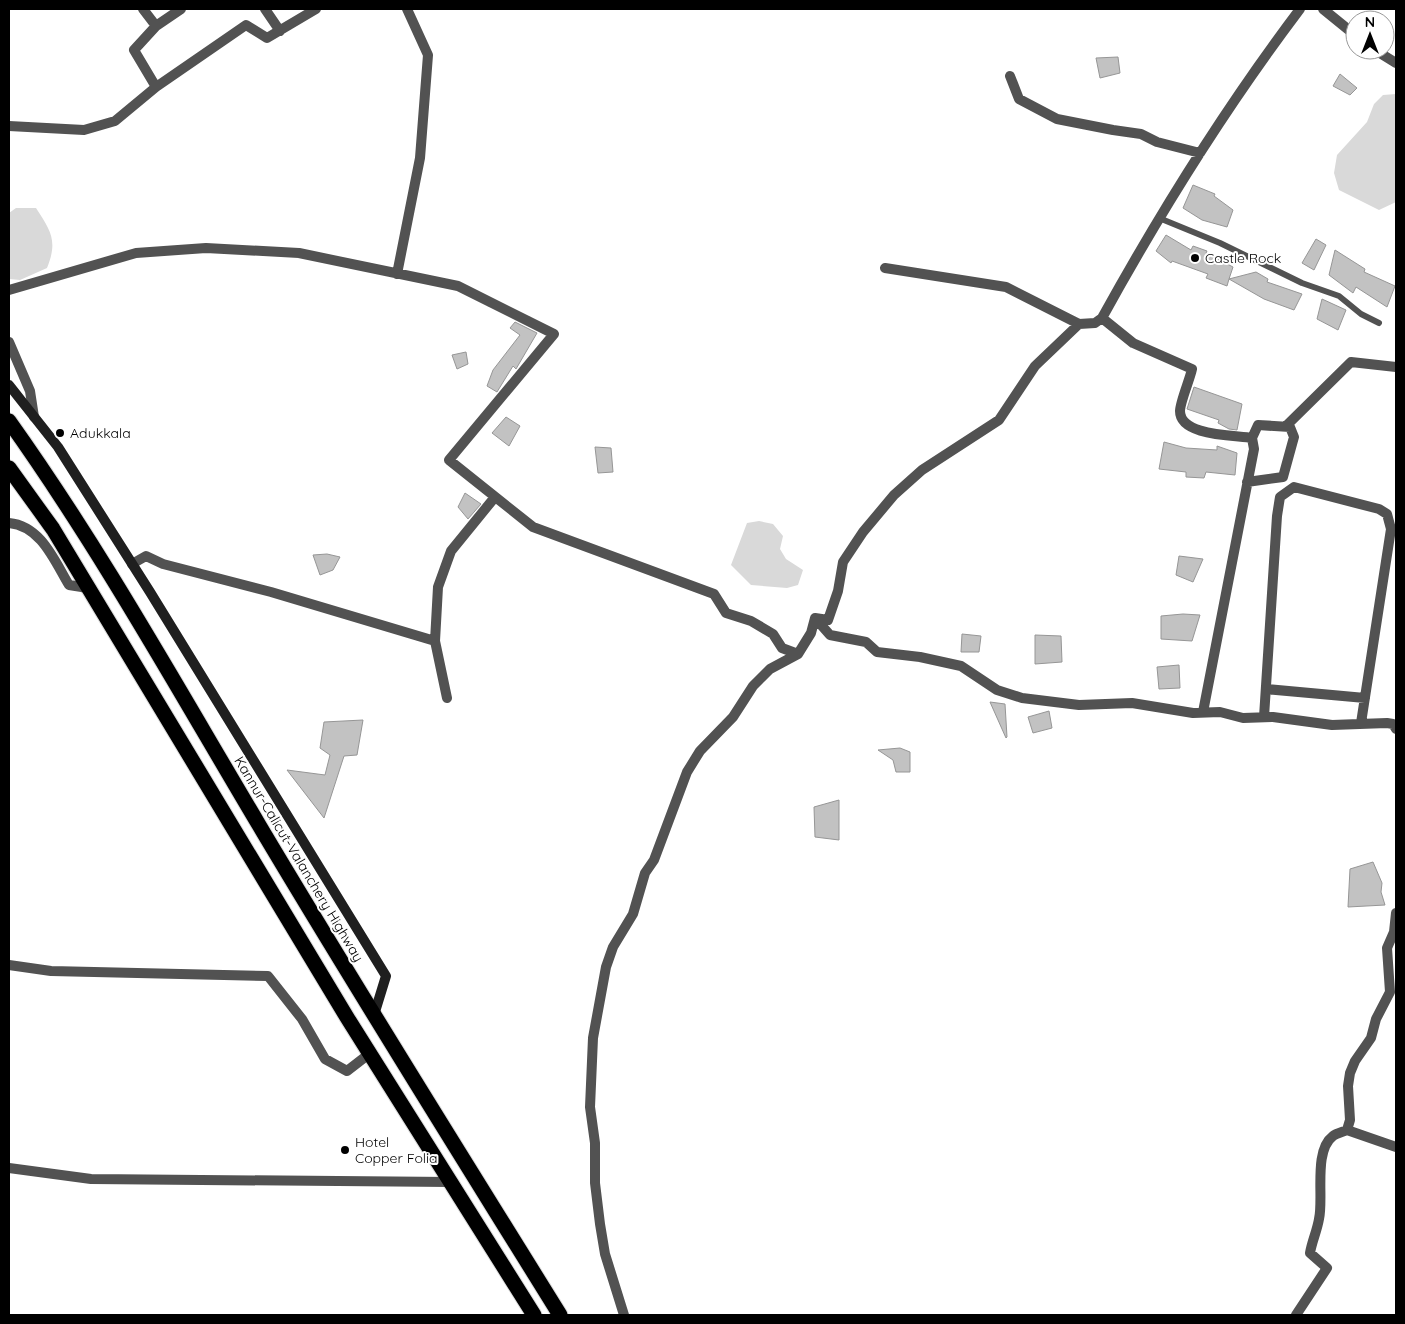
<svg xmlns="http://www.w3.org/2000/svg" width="1405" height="1324" font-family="Quicksand,sans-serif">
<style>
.green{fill:#d9d9d9}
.building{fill:#c2c2c2;stroke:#969696}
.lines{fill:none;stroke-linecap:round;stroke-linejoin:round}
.highway-casing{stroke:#dbdbdb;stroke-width:17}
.lane{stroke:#525252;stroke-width:6}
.street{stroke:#525252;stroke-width:10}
.secondary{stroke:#1f1f1f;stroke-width:10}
.highway{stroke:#000;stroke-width:15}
.poi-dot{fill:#000;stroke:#fff;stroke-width:2}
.labels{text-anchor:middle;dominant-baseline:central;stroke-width:4;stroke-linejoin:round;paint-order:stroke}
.poi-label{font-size:14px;fill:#000;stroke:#fff;text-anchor:start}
.street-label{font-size:14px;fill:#000;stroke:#fff}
</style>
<rect width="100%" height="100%" fill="#fff"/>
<path class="green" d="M1396 94V202L1379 210 1339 190 1334 173 1337 155 1367 122 1374 104 1383 95Z
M16 208H36C51 231 58 241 47 268L20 280 9 279V213Z
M759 521 773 524 783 536 780 549 786 559 803 570 798 585 787 588 751 585 731 565 747 523Z"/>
<path class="building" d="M1118 57 1120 73 1100 78 1096 58Z
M1340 74 1357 88 1350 95 1333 86Z
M1193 185 1215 194 1214 196 1233 210 1227 227 1202 220 1183 208Z
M1166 235 1191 250 1193 246 1207 251 1206 253 1233 267 1229 279 1256 272 1268 279 1267 282 1302 294 1294 310 1264 299 1229 279 1227 286 1206 278 1208 274 1172 261 1171 263 1156 251Z
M1316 239 1326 245 1314 270 1302 263Z
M1335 250 1365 269 1364 272 1395 286 1387 307 1356 287 1353 293 1329 275Z
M1322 299 1346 310 1338 330 1317 319Z
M515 322 537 333 516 369 513 366 497 392 487 386 493 370 520 335 510 328Z
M466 352 468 364 457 369 452 355Z
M1194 387 1242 404 1237 430 1229 429 1218 423 1219 420 1187 409Z
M506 417 520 426 509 446 492 433Z
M1164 442 1186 448 1217 450V446L1237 453 1235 475 1206 472 1204 478 1186 477V472L1159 469Z
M595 447 611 448 613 472 598 473Z
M465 493 481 504 468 519 458 507Z
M327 554 340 557 333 570 320 575 313 555Z
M1179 556 1203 559 1193 582 1176 575Z
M1183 614 1200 615 1192 641 1161 639V616Z
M962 634 981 636 979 652H961Z
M1035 635 1061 636 1062 662 1035 664Z
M1179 665 1180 688 1159 689 1157 667Z
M990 702 1005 704 1007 737 1006 738Z
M1049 711 1052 728 1033 733 1028 717Z
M363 720 357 755 344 756 324 818 287 770 325 775 330 755 320 748 324 722Z
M900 748 910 752V772H896L893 760 878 750Z
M839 800V840L815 837 814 807Z
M1373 862 1382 883 1381 892 1385 905 1348 907 1350 869Z"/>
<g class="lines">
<defs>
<path id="highway" d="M9 421C101 550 178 689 259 825 357 990 459 1152 560 1315
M9 468 53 529 348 1019 534 1315"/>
</defs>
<use href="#highway" class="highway-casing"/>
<path class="lane" d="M1159 218 1220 243 1302 283 1339 296 1361 314 1379 323"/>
<path class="street" d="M143 9 156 26 134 50 156 87 246 25 267 38 316 9
M265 9 280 31
M1323 9 1355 35
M156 26 181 9
M1375 50 1396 63
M1010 76 1019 99 1057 119 1113 130 1141 134 1157 142 1200 153
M9 126 84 130 115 121 156 87
M885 268 1006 287 1079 324 1095 323 1102 318C1161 211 1226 107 1300 9
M397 274 420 158 428 55 407 9
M9 290 136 253 206 248 299 253 458 286 554 334 449 460 533 527 714 594 726 613 751 621 773 634 782 648 798 654
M1102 318 1133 343 1192 369C1190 379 1180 402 1180 411 1180 436 1233 435 1252 438L1254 449 1203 712
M9 342 30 391 34 417
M1286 426 1351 362 1396 367
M1247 482 1283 477 1294 437 1290 427 1258 425 1252 438
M9 523C41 526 54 560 69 585L88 588
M132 564 146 556 163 564 271 592 435 641
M815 618 830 635 866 642 877 652 920 657 961 666 997 690 1022 698 1079 705 1132 703 1193 713 1220 712 1243 718 1273 717 1332 725 1387 723 1393 724 1396 729
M815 618 828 620 838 591 843 562 863 532 894 495 922 470 999 420 1035 366 1079 324
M1266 689 1365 698
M447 698 435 641 438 587 451 551 495 497
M1264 717 1277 516 1280 497 1294 487 1379 509 1387 514 1391 529 1361 723
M9 965 51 971 268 976 302 1019 325 1059 347 1071 369 1054
M1347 1130 1396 1147
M9 1168 91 1179 450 1182
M624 1315 605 1254 600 1224 595 1183V1143L590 1107 593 1038 606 967 613 947 633 914 645 873 654 860 687 772 700 751 733 717 753 686 770 669 798 654 811 633 815 618
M1296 1315 1327 1268 1310 1253C1312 1241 1317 1231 1319 1219 1324 1198 1313 1151 1333 1136 1337 1133 1343 1132 1347 1130L1350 1120 1348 1086 1350 1073 1355 1061 1371 1038 1376 1019 1390 992 1387 948 1394 932 1396 913"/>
<path class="secondary" d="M9 385 58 447 150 592 386 976 374 1015"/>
<use href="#highway" class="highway"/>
</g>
<g class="poi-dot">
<circle cx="1195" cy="258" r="5"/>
<circle cx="60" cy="433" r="5"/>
<circle cx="345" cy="1150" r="5"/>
</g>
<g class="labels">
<g class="poi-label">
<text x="1205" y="258">Castle Rock</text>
<text x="70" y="433">Adukkala</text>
<text x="355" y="1142">Hotel<tspan x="355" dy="16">Copper Folia</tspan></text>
</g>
<g class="street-label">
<text transform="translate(299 859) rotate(59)">Kannur-Calicut-Valanchery Highway</text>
</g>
</g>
<rect width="1405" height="1324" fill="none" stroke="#000000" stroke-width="20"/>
<g transform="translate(1370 35)"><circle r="24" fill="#ffffff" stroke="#999999"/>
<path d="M0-4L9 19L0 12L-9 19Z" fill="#000000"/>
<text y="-8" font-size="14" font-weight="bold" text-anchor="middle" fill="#000000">N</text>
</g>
</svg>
